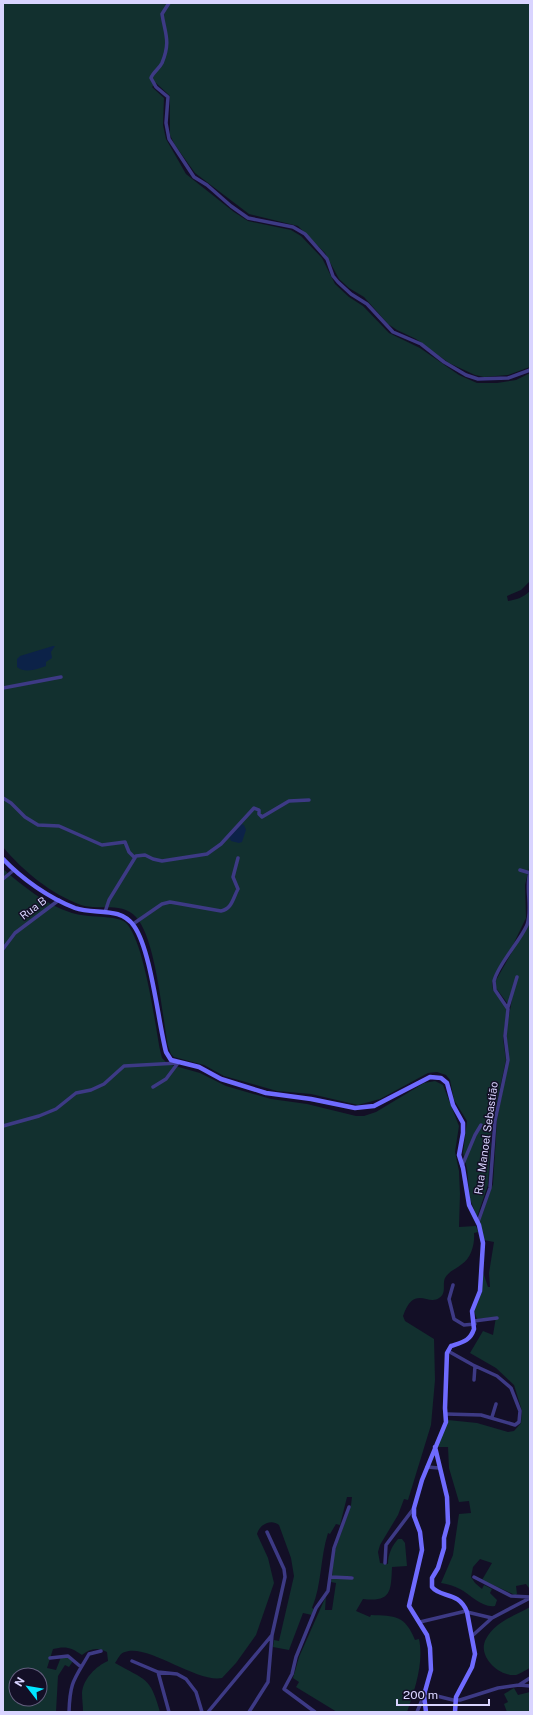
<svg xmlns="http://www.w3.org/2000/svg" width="533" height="1715" font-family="'Public Sans',sans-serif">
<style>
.green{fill:#12302f;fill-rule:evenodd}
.water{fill:#0c2248}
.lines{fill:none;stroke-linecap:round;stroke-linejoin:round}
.street{stroke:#3d3a85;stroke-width:3.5}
.secondary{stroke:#6f6bff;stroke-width:4.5}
.labels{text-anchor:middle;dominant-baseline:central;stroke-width:3;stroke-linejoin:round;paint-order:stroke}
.street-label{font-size:11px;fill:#d9d4ff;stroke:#130f26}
</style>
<rect width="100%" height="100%" fill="#130f26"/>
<path class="green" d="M3 3H530V367L508 375 484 377 475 375 449 363 416 339 397 330 388 324 364 297 349 288 339 279 325 253 298 226 249 214 195 173 175 145 170 135V96L156 83 152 87 164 98 163 125 166 139 186 174 234 212 248 221 291 230 301 236 322 258 335 284 349 297 363 306 389 333 420 348 459 375 477 383H497L516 380 530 373V581L521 590 507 596 508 601C516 600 524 597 530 591V864L525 885 526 918 513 945 495 974 492 983 493 990 507 1008 503 1038 506 1060 492 1125 488 1185 477 1217 470 1199 467 1169 463 1153 467 1121 454 1100 450 1080 446 1075 437 1072 428 1073 380 1099 358 1105 311 1094 277 1091 224 1076 204 1065 174 1057 171 1054 168 1046C162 1015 156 939 136 917 122 901 99 911 81 905 51 894 23 871 3 847Z
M3 869C23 886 46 905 72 913 87 918 115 915 125 922 144 938 155 1024 160 1050L162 1058 168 1064 200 1073 226 1086 271 1099 307 1104 356 1116H364L376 1112 424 1083 435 1081 443 1085 459 1126 455 1152 459 1171 460 1194 459 1227 476 1226 478 1232 474 1233C475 1244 471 1258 462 1264 456 1269 449 1271 445 1278 442 1285 447 1293 439 1298 428 1306 414 1284 403 1316L405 1321 434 1339 435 1380 431 1425 408 1500 404 1499 398 1515 380 1545 378 1552 380 1563 388 1564C388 1554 392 1546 398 1539H402L405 1543 407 1566 392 1567C391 1592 391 1602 363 1599L356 1611 370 1617 371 1615C395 1616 405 1615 415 1640L419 1639C424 1663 415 1689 407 1712H337L296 1687 299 1682 293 1678 299 1657 326 1596 325 1610H332L336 1583 331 1582 332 1578 353 1579V1576L332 1577 334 1553 351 1505 352 1497H347L340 1525 336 1524 330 1534 328 1533C320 1558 322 1584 312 1608L314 1609 312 1615 303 1613 289 1650 273 1647 274 1640 279 1641 294 1576 291 1558 279 1525C271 1518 259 1525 257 1534L268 1558 274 1583 256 1635 236 1663 222 1678C197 1683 147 1643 125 1652 120 1653 118 1659 115 1663 146 1681 150 1676 160 1712H83C83 1706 82 1699 82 1693 83 1679 96 1666 108 1661L107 1652C98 1647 90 1648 82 1655 71 1647 65 1646 53 1649L47 1668 56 1670 61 1657H67L73 1661 69 1667 65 1665 58 1676 56 1712H3ZM16 1675H40V1699H16Z
M530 920V1587L529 1588 526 1584 516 1586 517 1594 515 1595 482 1580 492 1563 480 1559 473 1567 471 1577 475 1583 482 1589 484 1585 492 1589 490 1593 497 1600 495 1606C482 1608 471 1595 460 1589 454 1586 448 1584 441 1583L453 1555 459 1514 471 1513 469 1501 459 1502 449 1468 448 1447H437L448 1420 477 1423 508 1432 514 1431 521 1423 522 1411 514 1385 496 1368 470 1353 483 1331 493 1335 496 1317 477 1319 474 1311 482 1292V1269L488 1287H490L489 1273 494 1242 484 1240 480 1221 493 1184 497 1120 509 1058 506 1033 516 976 508 1004 496 988 495 982Z
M530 1607V1668C525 1670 518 1676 513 1675 497 1675 477 1655 486 1639 495 1622 514 1616 530 1607Z
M514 1688 518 1695 530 1692V1712H507L504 1704 508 1702 504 1694Z"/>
<path class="water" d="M53 646H55L51 652 52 658 46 662V666C37 669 26 674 17 667V659L20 656Z
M241 824 244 825 246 830 242 842 239 843 231 841 229 837Z"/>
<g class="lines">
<path class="street" d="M169 3 162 14C165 34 171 41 162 63 159 69 153 72 151 78L156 87 168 97 166 123 169 139 194 177 207 185 231 206 248 218 293 227 305 234 327 259 333 276 338 282 351 294 367 304 393 332 421 344 444 362 466 375 478 379 508 378 530 370
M3 688 61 677
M3 798 11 803 25 817 38 825 59 826 102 845 125 842 129 852 134 857
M520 870 530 873
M3 879 14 870
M105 912 109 900 136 856 145 855 153 859 162 861 207 854 221 844 254 808 259 810V814L262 817 289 801 309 800
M133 924 162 904 170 902 221 911C232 909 233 898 238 889L233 877 238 858
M3 949 15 933 59 900
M508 1007 517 977
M153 1087 166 1079 178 1063
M3 1126 39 1116 56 1109 76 1093 91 1090 104 1084 124 1066 178 1063
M462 1166 475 1135 481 1125
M478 1222 490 1188 495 1121 508 1060 505 1036 508 1009 495 990 494 981C498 964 519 943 527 925 533 908 525 889 530 872
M453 1285 449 1299 454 1319 464 1325 475 1324
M474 1321 497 1318
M474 1380 475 1366
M446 1414 481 1415 515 1425 519 1422 520 1411 511 1388 497 1376 473 1365 448 1351
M492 1417 496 1404
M427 1467 439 1468
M385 1563 386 1545 414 1508
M331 1577 352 1578
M474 1577 511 1596 530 1597
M467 1612 492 1618
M420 1622 466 1611
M472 1636 492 1618 530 1598
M50 1658 68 1656 81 1667
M132 1661 158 1672 177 1674 186 1679 196 1692 202 1712
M158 1672 169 1712
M519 1685 530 1686
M425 1693 453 1700H460L498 1688 519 1685 530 1678
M69 1712C70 1681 74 1680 89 1654L101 1651
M208 1712 272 1635
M249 1712 268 1682 272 1635 285 1577 284 1569 267 1532
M315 1712 284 1689 292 1674 296 1657 316 1608 328 1591 334 1548 349 1507
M417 1712 424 1695"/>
<path class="secondary" d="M3 859C22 879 49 898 75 908 95 915 120 906 134 926 151 950 158 1021 166 1052L171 1060 199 1067 221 1079 266 1093 311 1099 355 1108 374 1106 430 1077 441 1078 447 1083 453 1105 463 1123V1133L459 1155 463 1168 469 1205 479 1225 483 1243 480 1291 472 1311 474 1329C470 1341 463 1342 451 1346L447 1353 445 1408 446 1422 422 1480 414 1508V1516L420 1532 422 1550 409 1606 427 1635 430 1648 431 1670 424 1695 426 1712
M435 1447 447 1497 448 1523 444 1538V1548L438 1568 432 1578V1587C440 1598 459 1591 467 1612L475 1654 472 1667 456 1697 455 1712"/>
</g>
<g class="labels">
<g class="street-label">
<text transform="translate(33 908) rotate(-37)">Rua B</text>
<text transform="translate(486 1138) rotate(-82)">Rua Manoel Sebastião</text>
</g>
</g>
<rect width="533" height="1715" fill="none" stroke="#d9d4ff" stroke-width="8"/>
<g transform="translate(28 1687) rotate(301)"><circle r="19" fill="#130f26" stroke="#625e7d"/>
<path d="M0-3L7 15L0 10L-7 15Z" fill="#00e5ff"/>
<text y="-6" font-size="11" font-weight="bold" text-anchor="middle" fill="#d9d4ff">N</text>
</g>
<path d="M397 1699v6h92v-6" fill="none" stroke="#d9d4ff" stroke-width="2"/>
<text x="403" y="1699" font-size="12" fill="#d9d4ff" stroke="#130f26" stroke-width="3" paint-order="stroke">200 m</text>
</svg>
